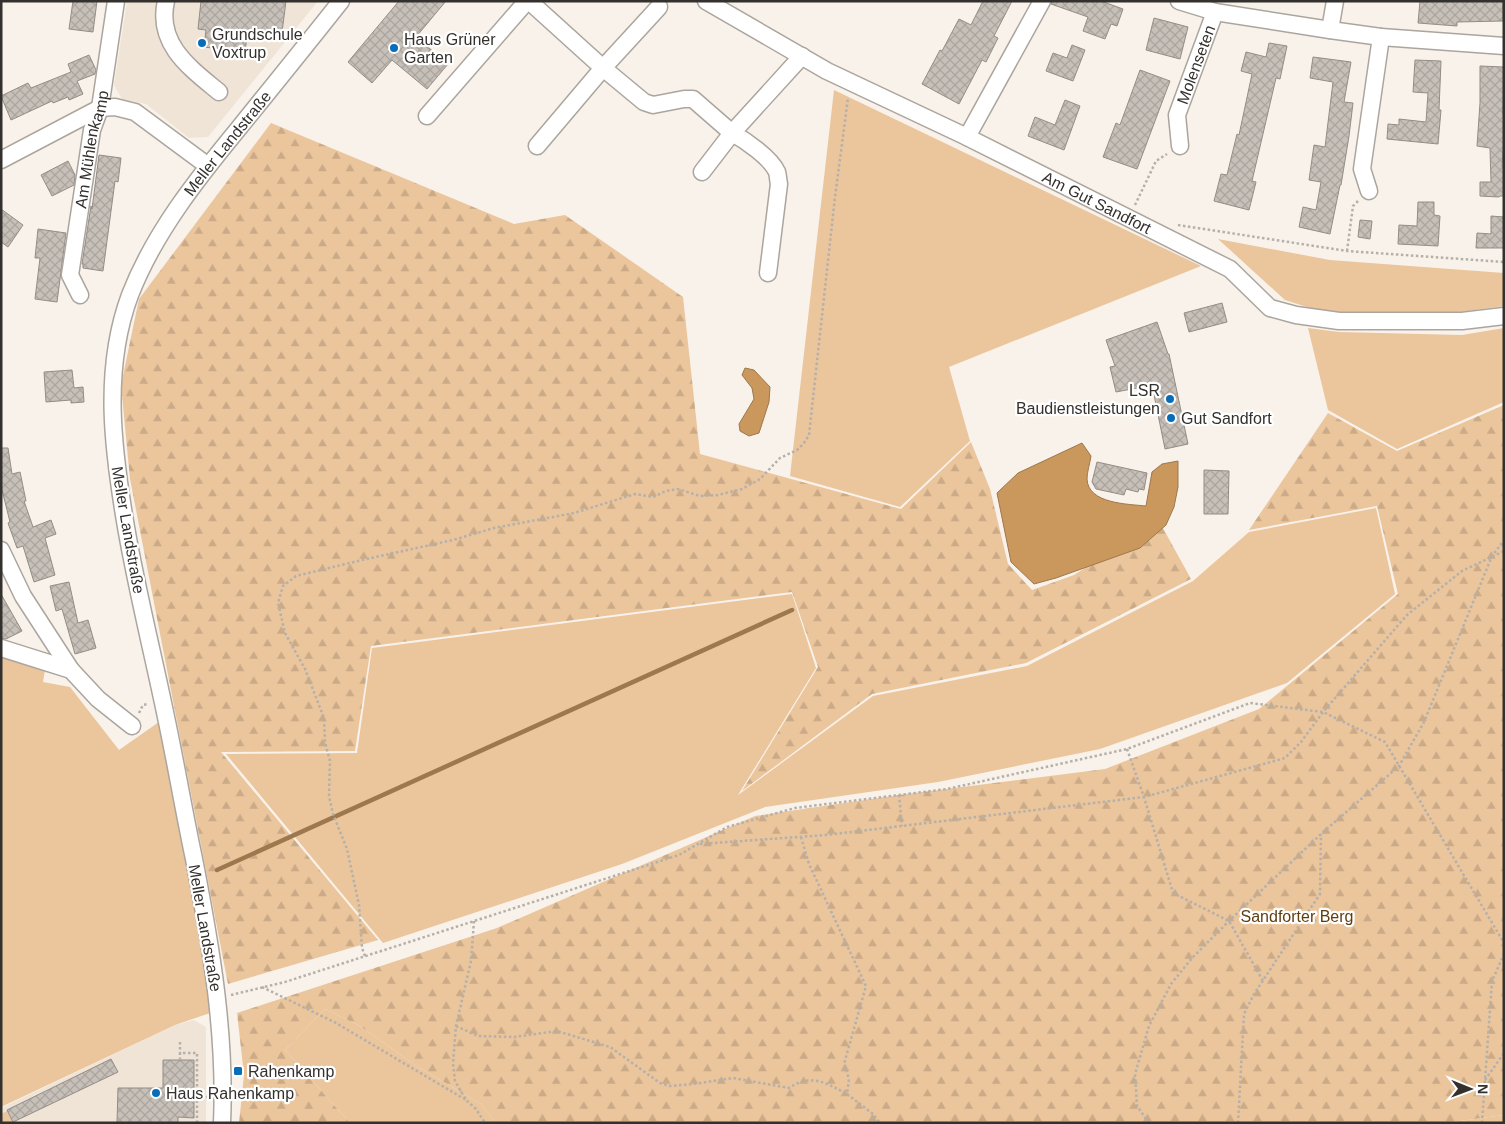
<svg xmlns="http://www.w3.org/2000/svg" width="1505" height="1124" font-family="Helvetica,sans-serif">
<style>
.built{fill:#f0e4d7}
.grass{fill:#ebc59c}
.forest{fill:url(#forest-firs)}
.water{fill:#ca975c;stroke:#9d784e}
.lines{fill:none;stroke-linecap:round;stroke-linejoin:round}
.stream{stroke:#9d784e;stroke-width:4.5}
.building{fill:url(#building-cross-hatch);stroke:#938d86}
.minor-casing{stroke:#aba59e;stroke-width:19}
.path{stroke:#b5b0aa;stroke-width:2.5;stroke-dasharray:2.5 2.5;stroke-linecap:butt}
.minor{stroke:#fff;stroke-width:16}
.poi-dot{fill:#076db9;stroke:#fff;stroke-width:2}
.labels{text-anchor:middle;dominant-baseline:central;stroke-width:4.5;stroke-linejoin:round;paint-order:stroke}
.poi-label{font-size:16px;fill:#33302d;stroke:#fff;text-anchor:start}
.street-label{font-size:16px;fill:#33302d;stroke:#fff}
.park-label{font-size:16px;fill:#603d0e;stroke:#fff}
</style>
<defs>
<pattern id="forest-firs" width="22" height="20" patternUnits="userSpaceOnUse" patternTransform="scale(1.25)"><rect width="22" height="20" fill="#ebc59c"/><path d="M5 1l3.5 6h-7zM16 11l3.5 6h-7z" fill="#caaa87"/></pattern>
<pattern id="building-cross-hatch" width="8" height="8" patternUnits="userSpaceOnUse" patternTransform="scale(1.25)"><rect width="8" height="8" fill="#c7c0b9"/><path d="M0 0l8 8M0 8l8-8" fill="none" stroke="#aba59f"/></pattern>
</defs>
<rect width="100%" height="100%" fill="#f8f2ea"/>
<path class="built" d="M127 1H318L208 137 189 138 146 104 122 99 114 85Z
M194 1020 206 1027V1123H1V1108L175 1025Z"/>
<path class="grass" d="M834 90 1201 266 949 367 970 441 900 507 790 476Z
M1218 239 1330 260 1504 273V306L1460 312 1340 314 1310 308 1285 300Z
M1308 328 1339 332 1462 335 1504 328V402L1397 449 1328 410Z
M1376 508 1395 594 1287 683 1100 749 938 782 765 807 622 864 383 943 226 754 357 753 372 648 792 594 816 668 738 795 873 696 1027 666 1193 581 1249 532Z
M1 653 45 670 43 682 70 687 119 750 166 717 219 1010 175 1025 1 1107Z
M325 1009 360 1026 415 1065 481 1104 496 1123H350L285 1050Z
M7 1111 13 1122 1 1123V1114Z
M1504 1115V1123H1445Z"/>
<path class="forest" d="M271 123 514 224 565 215 683 297 700 454 901 509 971 442 990 489 1008 564 1032 590 1074 575 1159 521 1191 579 1026 663 872 694 742 791 818 667 792 592 371 646 355 751 221 752 378 940 228 984 130 479 121 385 139 299Z
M1504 405V1115L1445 1123H496L481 1104 415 1065 360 1026 325 1009 285 1050 350 1123H239L244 1075 237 1013 497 928 755 816 899 795 1105 769 1259 709 1398 594 1377 506 1249 530 1328 413 1397 451Z"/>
<path class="water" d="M745 368 754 370 770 387 769 402 759 433 749 436 740 431 739 424 754 399 752 388 742 375Z
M1082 443 1091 456C1090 463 1087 472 1087 479 1088 504 1128 504 1146 506L1152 472 1162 464 1178 461V487L1174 507 1166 525 1140 548 1056 578 1034 584 1011 562 997 493 1018 473Z"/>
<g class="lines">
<path class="stream" d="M217 870 792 610"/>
</g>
<path class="building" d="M73 1H97L93 32 69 29Z
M201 1H286L281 40 247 36 245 52 204 47 206 30 198 29Z
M399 1H446L416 37 448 64 427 89 392 60 372 83 348 62Z
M983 1H1012L994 36 998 38 986 62 982 60 959 104 922 84 940 50 942 51 959 19 971 25Z
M1052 1H1101L1123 9 1117 26 1111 24 1105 39 1083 31 1088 17 1051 4Z
M1420 1H1503V21L1457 22V26L1418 23Z
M1154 18 1188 27 1180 59 1146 50Z
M1269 43 1287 46 1280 79 1276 78 1252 181 1256 182 1249 210 1214 201 1221 174 1227 175 1237 134 1239 135 1252 74 1241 71 1246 52 1266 57Z
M1072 45 1085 50 1073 81 1046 71 1053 53 1067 58Z
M89 55 96 70 95 74 77 81 83 94 69 100 68 97 53 103 52 101 11 120 1 96 28 83 31 88 71 72 68 64Z
M1313 57 1351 62 1344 102 1353 103 1349 136 1341 185H1340L1330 234 1299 227 1303 207 1316 210 1321 182 1309 180 1314 145 1325 147 1333 82 1310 78Z
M1415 60 1441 61 1439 110H1441L1438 144 1387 139 1388 124 1399 125V119L1426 122 1428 93 1413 92Z
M1480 66 1504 67 1503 115H1504V138L1502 167H1504V196H1500L1499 197 1480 196V182H1491L1490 148 1477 146 1480 103Z
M1140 70 1170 81 1137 169 1103 157 1116 123 1120 125Z
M1065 100 1080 106 1064 150 1028 136 1035 117 1055 125Z
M99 155 121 158 118 182 115 181 103 271 83 268V264H82L91 206 92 209Z
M68 161 75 175 74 185 52 196 41 175Z
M1418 202H1434V215L1440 216 1438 246 1398 244 1399 225 1417 226Z
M1 209 23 225 8 247 1 242Z
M1491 216 1504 217V248H1476L1477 233 1491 234Z
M1360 220 1372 221 1370 239 1358 237Z
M38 229 66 233 57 302 35 299 40 258H35Z
M1222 303 1227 322 1189 332 1184 313Z
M1157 322 1168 354H1169L1188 444 1165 449 1152 385 1116 392 1110 367 1115 366 1106 340Z
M72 370 74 388 83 387 84 402 71 403V400L46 402 44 372Z
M1 448H8L12 474 20 472 26 501H24L33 527 51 520 56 534 45 538 55 575 34 582 23 546 17 548 8 523 10 522 1 486Z
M1097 462 1147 473 1144 490 1139 489 1138 492 1126 489 1124 495 1096 489 1092 482Z
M1204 470 1229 471 1228 514H1204Z
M69 582 78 623 88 620 96 648 75 654 62 609 56 611 50 586Z
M1 594 22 631 6 639 1 638Z
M111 1059 118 1072 13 1122 7 1110Z
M163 1060H194V1118L178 1117V1123H117L118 1088H163Z"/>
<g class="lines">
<defs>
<g id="minor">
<path d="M166 1C156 44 190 68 219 92"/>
<path d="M529 1 603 68 644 102 653 105 684 99H693L732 133 702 172"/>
<path id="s1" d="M706 1 827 71 967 137 1230 269 1270 308 1296 315 1339 321H1462L1504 316"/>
<path d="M1179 1 1215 12 1330 30 1381 37 1504 46"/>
<path d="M1330 30 1335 1"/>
<path d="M427 116 527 1"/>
<path d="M967 137 1042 1"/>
<path d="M537 146 603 68 659 7"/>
<path id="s2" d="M1180 146 1177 115 1215 12"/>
<path d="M1 160 100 108 115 107 135 112 208 166"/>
<path d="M1369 191 1362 169 1381 37"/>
<path d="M768 273 779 184C778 180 778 175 777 172 771 158 745 140 732 133L802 56"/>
<path id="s3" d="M80 295 70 275 92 130 100 108 116 1"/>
<path d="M1 550 23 596 71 670"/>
<path d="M1 648 71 670 98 699 132 726"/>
<path id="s4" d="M222 1123C226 1033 211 946 194 859 184 812 176 764 166 717 153 654 137 591 126 527 113 451 102 370 130 295 154 233 197 179 239 128 273 86 307 44 341 1"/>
</g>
</defs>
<use href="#minor" class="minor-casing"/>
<path class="path" d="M1135 205 1156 161 1167 154
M1178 225 1347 251 1504 262
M1347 251 1353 206 1358 201
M139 713 143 705 148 704
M1127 749 1144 797 1173 893 1229 921 1263 981
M899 795 902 826
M801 837 809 864 866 986 844 1064 849 1079 847 1094 873 1114 880 1123
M700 844 826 835 1144 797 1285 758 1301 742 1323 712 1407 615 1462 571 1504 551
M474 921 471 961 456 1026 453 1063 455 1081 466 1100 476 1109 485 1123
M365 956 362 948 359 905 347 849 333 814 329 796 330 761 325 742 324 718 305 669 285 633 278 603 283 586 296 576 362 560 453 540 494 528 574 513 635 494 653 497 666 491 678 489 700 496 718 495 742 489 760 479 780 458 797 450 804 443 809 435 835 197 848 98
M262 987 336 1023 466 1100
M231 995 285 982 679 855 727 827 795 808 947 789 1127 749 1250 703 1323 712 1385 742 1504 943
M456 1026 478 1036 514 1037 557 1031 610 1047 660 1083 670 1086 694 1084 733 1078 789 1088C811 1073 826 1083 847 1094
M180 1042V1053
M180 1060V1053H197V1097
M1485 1080 1504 1053
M197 1123V1097H209
M1149 1123 1137 1106 1135 1074 1149 1026 1171 984 1192 958 1229 921 1321 834 1399 766 1424 722 1492 556 1504 540
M1238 1123 1244 1014 1254 994 1320 894 1321 834
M1482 1123 1492 981 1504 954"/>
<use href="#minor" class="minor"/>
</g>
<g class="poi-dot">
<circle cx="202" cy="43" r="5"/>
<circle cx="394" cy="48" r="5"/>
<circle cx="1170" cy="399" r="5"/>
<circle cx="1171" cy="418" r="5"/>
<rect x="233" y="1066" width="10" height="10" rx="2.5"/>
<circle cx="156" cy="1093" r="5"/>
</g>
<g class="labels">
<g class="poi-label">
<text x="212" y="34">Grundschule<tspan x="212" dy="18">Voxtrup</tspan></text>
<text x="404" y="39">Haus Grüner<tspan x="404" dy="18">Garten</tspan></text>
<text x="1160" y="390" text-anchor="end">LSR<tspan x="1160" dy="18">Baudienstleistungen</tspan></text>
<text x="1181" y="418">Gut Sandfort</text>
<text x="248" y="1071">Rahenkamp</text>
<text x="166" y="1093">Haus Rahenkamp</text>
</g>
<g class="street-label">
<text stroke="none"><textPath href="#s2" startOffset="85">Molenseten</textPath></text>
<text stroke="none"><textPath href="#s4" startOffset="1021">Meller Landstraße</textPath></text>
<text stroke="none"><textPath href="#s3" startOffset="150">Am Mühlenkamp</textPath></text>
<text stroke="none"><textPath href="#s1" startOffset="440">Am Gut Sandfort</textPath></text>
<text transform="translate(128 530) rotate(80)">Meller Landstraße</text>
<text transform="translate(205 928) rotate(80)">Meller Landstraße</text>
</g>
<g class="park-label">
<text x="1297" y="916">Sandforter Berg</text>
</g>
</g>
<rect width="1505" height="1124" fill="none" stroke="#33302d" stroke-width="5"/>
<g transform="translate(1470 1089) rotate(91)" stroke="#ffffff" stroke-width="4" paint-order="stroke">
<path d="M0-4L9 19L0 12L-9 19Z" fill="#33302d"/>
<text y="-8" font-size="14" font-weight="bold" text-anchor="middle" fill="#33302d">N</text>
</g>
</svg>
